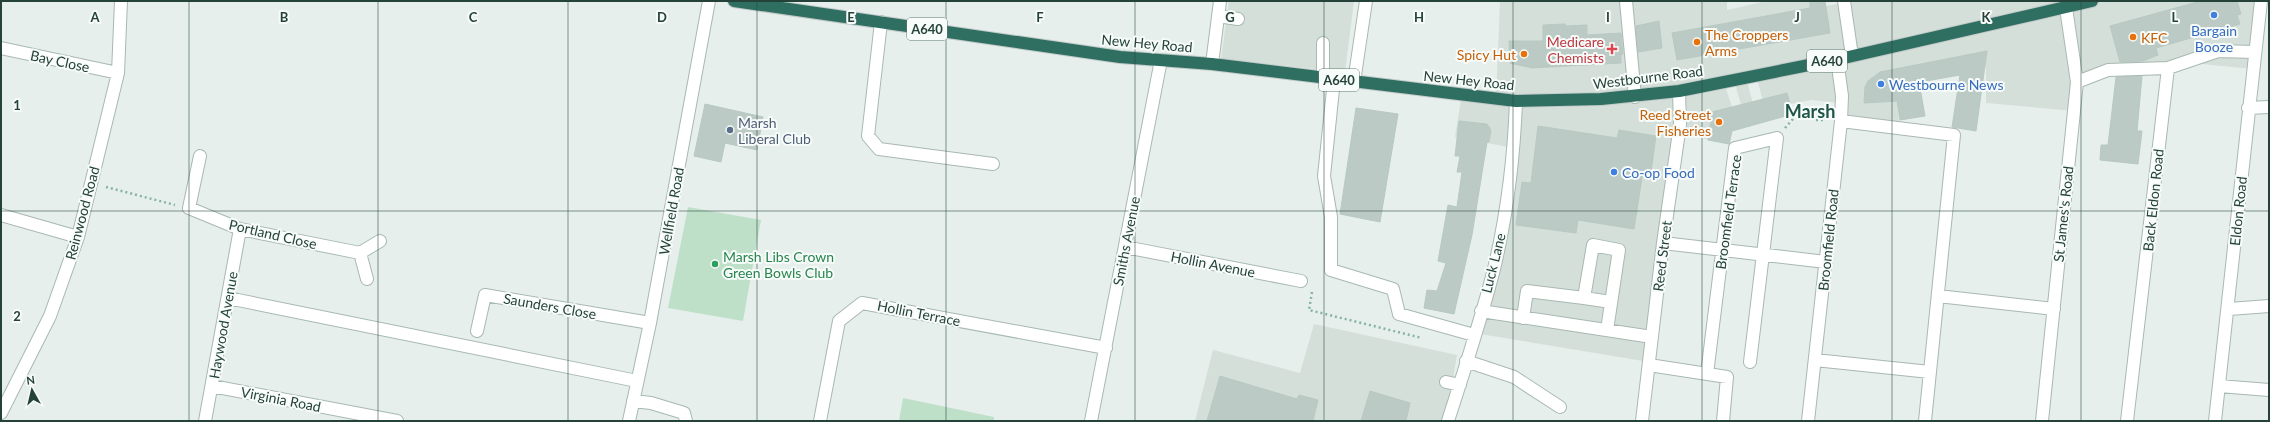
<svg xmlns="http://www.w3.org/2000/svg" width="2270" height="422" font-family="Lato,sans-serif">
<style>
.built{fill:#d4dfda}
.garden{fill:#bfe0c8}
.building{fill:#bbcac4;stroke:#b8c9c2}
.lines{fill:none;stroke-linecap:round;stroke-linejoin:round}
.minor-casing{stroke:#a8b8b2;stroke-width:14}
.highway-casing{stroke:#c2cac8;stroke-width:14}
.path{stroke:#86b3a5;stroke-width:2.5;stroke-dasharray:2 3;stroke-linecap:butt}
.minor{stroke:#fff;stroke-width:12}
.highway{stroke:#2f6f62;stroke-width:12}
.grid{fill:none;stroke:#24423a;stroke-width:1;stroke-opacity:0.55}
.shop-dot{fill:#3f7fe0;stroke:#f7fbf9;stroke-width:1.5}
.food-dot{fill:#e8710a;stroke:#f7fbf9;stroke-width:1.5}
.health-dot{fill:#e0444e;stroke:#f7fbf9;stroke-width:1.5}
.service-dot{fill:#5c6f8a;stroke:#f7fbf9;stroke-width:1.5}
.leisure-dot{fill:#2e9e5b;stroke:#f7fbf9;stroke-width:1.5}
.labels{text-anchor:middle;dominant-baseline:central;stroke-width:4;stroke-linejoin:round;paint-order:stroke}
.shield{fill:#f7fbf9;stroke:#637a73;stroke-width:1}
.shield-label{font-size:13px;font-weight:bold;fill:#24423a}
.shop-label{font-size:14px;fill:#366cbe;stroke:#f7fbf9;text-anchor:start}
.food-label{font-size:14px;fill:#c56008;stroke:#f7fbf9;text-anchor:start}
.health-label{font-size:14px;fill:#be3a42;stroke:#f7fbf9;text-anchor:end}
.street-label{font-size:14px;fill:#24423a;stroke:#f7fbf9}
.service-label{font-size:14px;fill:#4e5e75;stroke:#f7fbf9;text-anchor:start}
.leisure-label{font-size:14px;fill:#27864d;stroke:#f7fbf9;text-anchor:start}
.district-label{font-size:18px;font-weight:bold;fill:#1f5548;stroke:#f7fbf9}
.grid-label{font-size:13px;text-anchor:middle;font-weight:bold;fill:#24423a;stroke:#f7fbf9;stroke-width:4;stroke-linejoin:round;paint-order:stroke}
</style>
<rect width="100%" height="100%" fill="#e6efeb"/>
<path class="built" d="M1229 1H1354L1345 72 1221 59Z
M1500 1H1727V10L1766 1H1810L1811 9 1852 1H2261L2252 69 2202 64 2108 70 2077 82 2074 111 1986 103V67L1961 64 1955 76 1895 88 1900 129 1841 121 1842 103 1811 100 1790 104 1793 114 1768 120 1756 75 1746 78 1758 122 1741 105 1734 80 1724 82 1739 129 1732 131 1730 144 1708 140 1680 130 1649 362 1474 333 1514 148 1455 137 1462 94 1496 98Z
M1314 324 1457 355 1446 421H1195L1213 350 1300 373Z"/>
<path class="garden" d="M688 207 761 220 743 321 668 308Z
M903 398 994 417V421H899Z"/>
<path class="building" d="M1810 1H1825L1830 33 1677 60 1672 33 1810 8Z
M2201 1H2237L2241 14 2237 15 2240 24 2156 48 2158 55 2143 61 2120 62 2110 26Z
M1659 21 1662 48 1638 52 1636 26Z
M1565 24 1566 26 1587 25V35L1621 33 1623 54 1621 55V63L1532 68 1510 63 1509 41H1543V25Z
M1987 51 1976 131 1952 127 1960 75 1919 82 1925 116 1900 120 1897 101 1864 103 1865 87 1868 81 1880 72Z
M2142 76 2137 131H2142L2138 164 2100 160 2101 145H2108L2116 77Z
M1787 93 1793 114 1732 131 1729 144 1708 140 1712 112Z
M705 104 763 117 757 150 725 143 721 162 694 156Z
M1356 108 1398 114 1380 222 1340 214Z
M1459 121 1487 124 1491 130 1489 142H1487L1472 235 1454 314 1424 308 1427 290 1437 291 1446 263 1438 261 1448 205 1457 207 1462 172H1457L1460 156H1455Z
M1538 126 1617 138 1619 130 1656 136 1651 172 1643 171 1634 229 1578 220 1576 233 1516 225 1522 182 1531 183Z
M1220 376 1297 399 1299 395 1318 400 1313 421H1207Z
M1370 391 1410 403 1406 421H1361Z"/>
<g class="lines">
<defs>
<path id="minor" d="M1626 1 1635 97
M1844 1 1852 56
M1218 16 1238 19
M881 22 868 136 879 149 993 164
M1 48 118 73
M1212 64 1220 1
M1323 78V43
M1334 80 1324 176 1331 217V270L1393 289 1399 314 1474 335
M1354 82 1366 1
M2077 82 2108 70 2168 68
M2248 108 2269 107
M1841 121 1954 135 1925 421
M200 156 189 208 240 229 360 253
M1 215 78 237
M1663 243 1826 262
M1125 247 1301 281
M367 279 360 253 380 241
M1938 296 2054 309
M228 298 637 381
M1584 298 1611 302
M2229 309 2269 306
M1481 311 1652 337
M1523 318 1527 291 1584 298 1593 245 1619 250 1607 330
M477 331 485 295 650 323
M1815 360 1930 372
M1466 361 1514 377 1560 407
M1649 365 1727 377 1723 421
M1707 374 1735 148 1777 138 1750 362
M1446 382 1460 385
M212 386 397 421
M2219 386 2269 390
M633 401 651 403 684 413 686 421
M1 413 50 316 78 237 118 73 121 1
M205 421 240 229
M629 421 650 323 709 1
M820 421 839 321 862 303 1106 348
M1091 421 1161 60
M1448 421C1464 371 1481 320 1494 269 1507 214 1514 158 1516 101
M1642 421 1663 243 1680 125 1679 91
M1808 421 1841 121 1842 96 1837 59
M2042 421 2077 82 2066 8
M2127 421 2168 68 2218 51 2254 52
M2215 421 2261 1"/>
<path id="highway" d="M734 1 1120 57 1212 64 1516 101 1601 99 1679 91 1844 58 2092 1"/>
</defs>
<use href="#minor" class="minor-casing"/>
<use href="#highway" class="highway-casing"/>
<path class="path" d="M1816 120H1826
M1785 128 1793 119
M106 187 175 205
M1312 292 1309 310 1422 338"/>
<use href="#minor" class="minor"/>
<use href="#highway" class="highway"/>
</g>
<path class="grid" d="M189 1V421M378 1V421M568 1V421M757 1V421M946 1V421M1135 1V421M1324 1V421M1513 1V421M1702 1V421M1892 1V421M2081 1V421M1 211H2269"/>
<g class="shop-dot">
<circle cx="2214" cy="15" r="4"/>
<circle cx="1881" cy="84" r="4"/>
<circle cx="1614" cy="172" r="4"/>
</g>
<g class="food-dot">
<circle cx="2133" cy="37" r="4"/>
<circle cx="1697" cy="42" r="4"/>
<circle cx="1524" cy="54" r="4"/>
<circle cx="1719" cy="122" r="4"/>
</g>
<path class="health-dot" d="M1610 43h4v4h4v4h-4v4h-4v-4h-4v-4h4z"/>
<circle class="service-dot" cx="730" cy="130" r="4"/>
<circle class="leisure-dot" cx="715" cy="264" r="4"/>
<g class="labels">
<g class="shield">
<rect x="907" y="18" width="40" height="22" rx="3"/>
<rect x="1807" y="50" width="40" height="22" rx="3"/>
<rect x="1319" y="69" width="40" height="22" rx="3"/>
</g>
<g class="shield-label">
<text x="927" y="29">A640</text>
<text x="1827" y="61">A640</text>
<text x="1339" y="80">A640</text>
</g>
<g class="shop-label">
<text x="2214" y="30" text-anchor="middle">Bargain<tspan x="2214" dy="16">Booze</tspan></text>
<text x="1889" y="84">Westbourne News</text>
<text x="1622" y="172">Co-op Food</text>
</g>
<g class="food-label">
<text x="1705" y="34">The Croppers<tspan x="1705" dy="16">Arms</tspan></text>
<text x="2141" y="37">KFC</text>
<text x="1516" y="54" text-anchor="end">Spicy Hut</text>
<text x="1711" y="114" text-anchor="end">Reed Street<tspan x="1711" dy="16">Fisheries</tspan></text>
</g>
<g class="health-label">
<text x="1604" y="41">Medicare<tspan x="1604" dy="16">Chemists</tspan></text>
</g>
<g class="street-label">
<text transform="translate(1147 43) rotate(5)">New Hey Road</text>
<text transform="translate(60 61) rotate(12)">Bay Close</text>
<text transform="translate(1648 77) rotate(-7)">Westbourne Road</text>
<text transform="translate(1469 80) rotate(6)">New Hey Road</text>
<text transform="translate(2153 200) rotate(-84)">Back Eldon Road</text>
<text transform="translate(671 211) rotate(-80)">Wellfield Road</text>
<text transform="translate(2238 211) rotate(-84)">Eldon Road</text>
<text transform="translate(1728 212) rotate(-82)">Broomfield Terrace</text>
<text transform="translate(82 213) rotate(-75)">Reinwood Road</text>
<text transform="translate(2063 214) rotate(-84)">St James's Road</text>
<text transform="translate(273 234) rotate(13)">Portland Close</text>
<text transform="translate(1828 240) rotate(-84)">Broomfield Road</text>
<text transform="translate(1126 241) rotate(-79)">Smiths Avenue</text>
<text transform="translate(1662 256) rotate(-83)">Reed Street</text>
<text transform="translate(1493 263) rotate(-76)">Luck Lane</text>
<text transform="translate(1213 264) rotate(11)">Hollin Avenue</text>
<text transform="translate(550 306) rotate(10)">Saunders Close</text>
<text transform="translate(919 313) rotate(11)">Hollin Terrace</text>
<text transform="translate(223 325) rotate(-80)">Haywood Avenue</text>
<text transform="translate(281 399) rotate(11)">Virginia Road</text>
</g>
<g class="service-label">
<text x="738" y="122">Marsh<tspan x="738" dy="16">Liberal Club</tspan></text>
</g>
<g class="leisure-label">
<text x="723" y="256">Marsh Libs Crown<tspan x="723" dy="16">Green Bowls Club</tspan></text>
</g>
<g class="district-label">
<text x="1810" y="111">Marsh</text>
</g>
</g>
<g class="grid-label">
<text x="95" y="22">A</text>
<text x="284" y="22">B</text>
<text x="473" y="22">C</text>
<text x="662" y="22">D</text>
<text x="851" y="22">E</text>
<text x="1040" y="22">F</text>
<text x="1230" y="22">G</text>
<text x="1419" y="22">H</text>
<text x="1608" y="22">I</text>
<text x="1797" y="22">J</text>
<text x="1986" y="22">K</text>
<text x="2175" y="22">L</text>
<text x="17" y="110">1</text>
<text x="17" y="321">2</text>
</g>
<rect width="2270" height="422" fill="none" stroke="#24423a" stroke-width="4"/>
<g transform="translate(32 390) rotate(352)" stroke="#f7fbf9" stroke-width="3" paint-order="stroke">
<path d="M0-3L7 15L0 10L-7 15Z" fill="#24423a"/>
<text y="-6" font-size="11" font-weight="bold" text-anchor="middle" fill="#24423a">N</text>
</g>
</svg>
